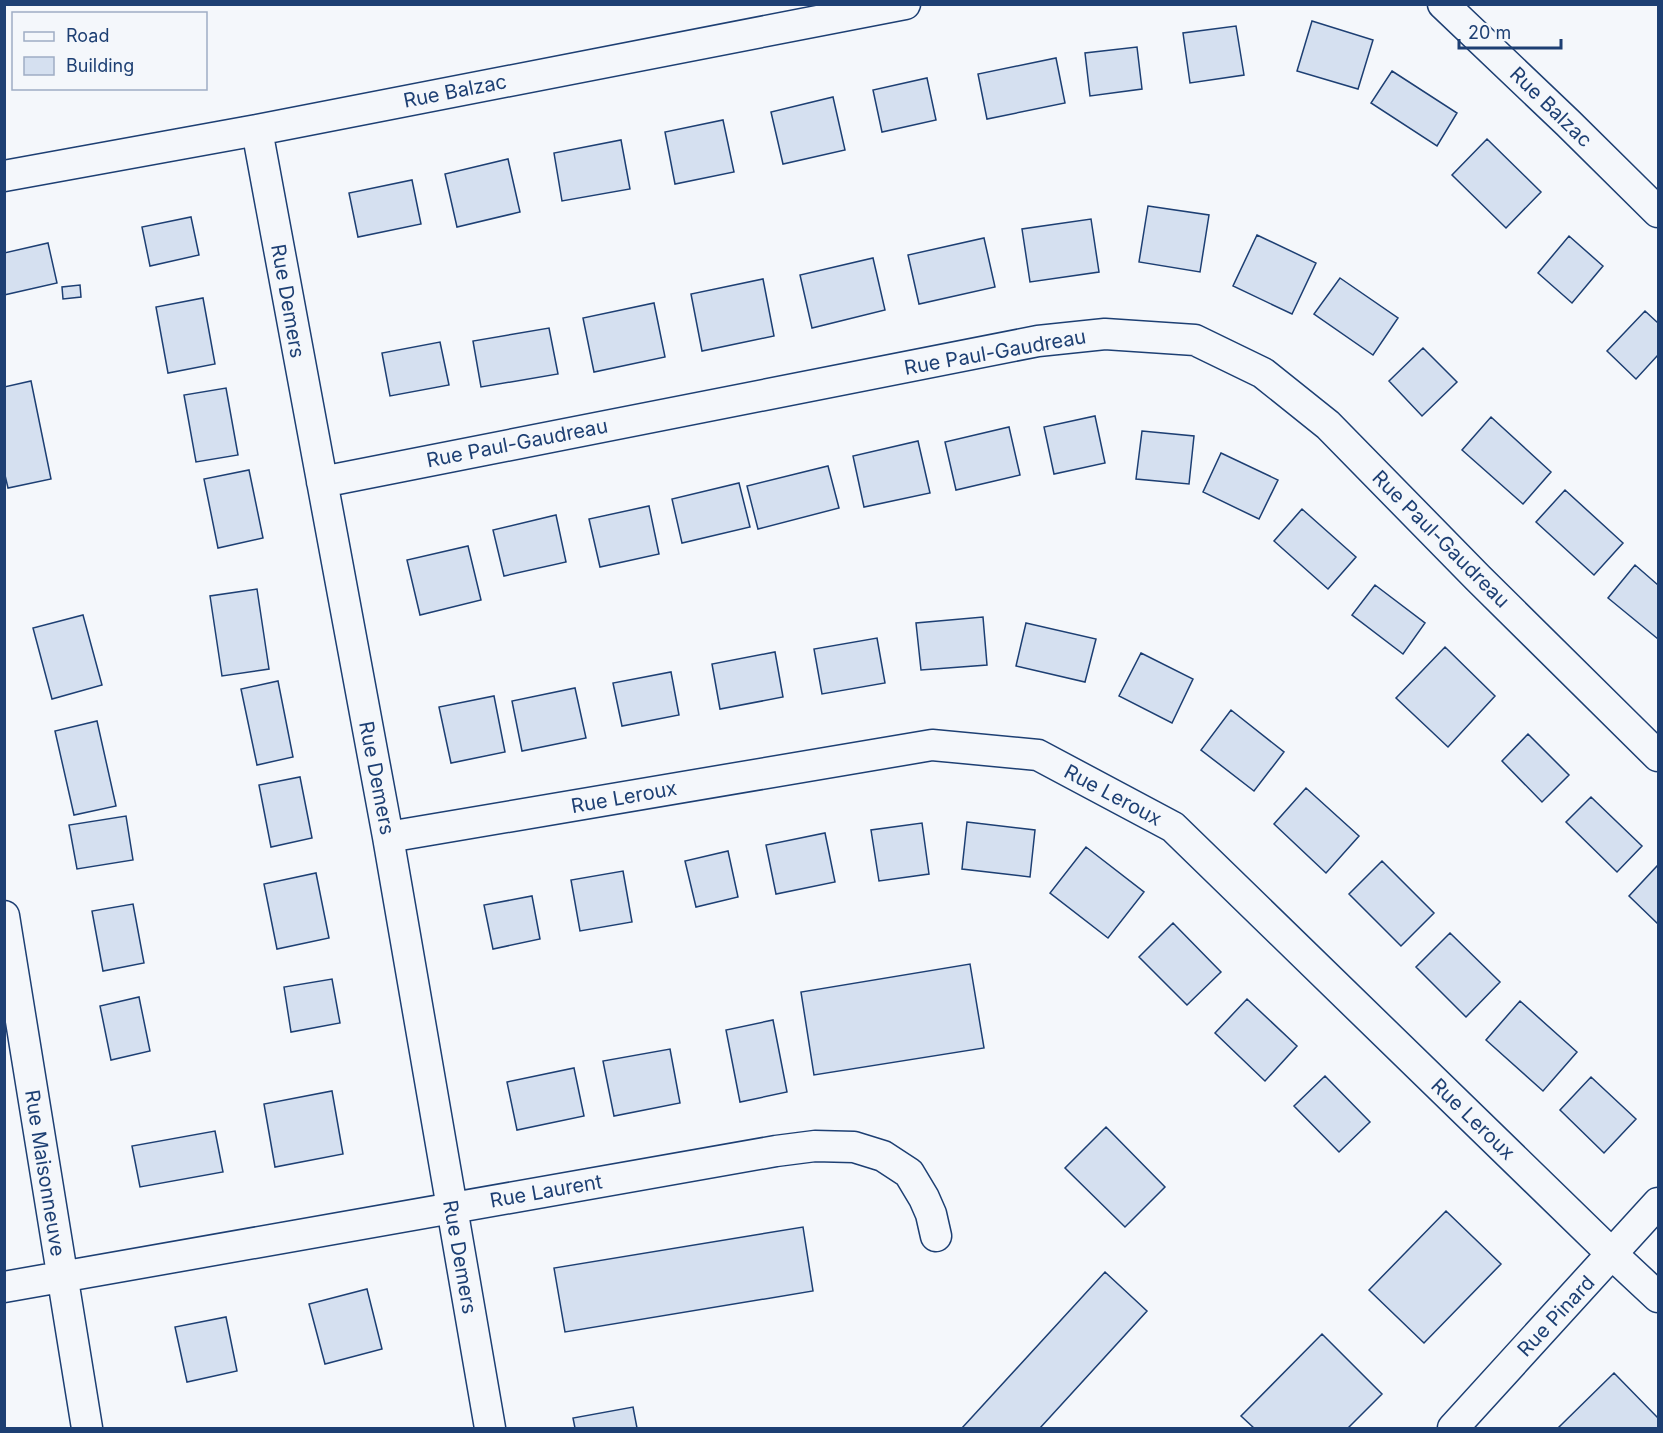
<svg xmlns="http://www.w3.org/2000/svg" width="1663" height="1433" font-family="Inter,sans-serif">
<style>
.building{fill:#d5e0f0;stroke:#1d3f73;stroke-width:1.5}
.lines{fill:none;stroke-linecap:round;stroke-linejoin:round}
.minor-casing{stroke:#1d3f73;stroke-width:33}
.minor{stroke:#f4f7fb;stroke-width:30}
.labels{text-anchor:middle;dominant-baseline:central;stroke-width:4.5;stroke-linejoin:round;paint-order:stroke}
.street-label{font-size:20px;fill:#1d3f73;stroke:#f4f7fb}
</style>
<rect width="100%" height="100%" fill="#f4f7fb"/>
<path class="building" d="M1312 21 1373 40 1358 89 1297 71Z
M1236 26 1244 75 1190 83 1183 33Z
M1137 47 1142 89 1090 96 1085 53Z
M1056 58 1065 103 987 119 978 74Z
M1392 71 1457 113 1437 146 1371 103Z
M927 78 936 120 882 132 873 90Z
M833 97 845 150 783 164 771 112Z
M723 120 734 172 675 184 665 132Z
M1487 139 1541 192 1506 228 1452 175Z
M621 140 630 189 562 201 554 153Z
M508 159 520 212 457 227 445 174Z
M412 180 421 224 358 237 349 193Z
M1148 206 1209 215 1200 272 1139 262Z
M191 217 199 255 150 266 142 227Z
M1091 219 1099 272 1030 282 1022 229Z
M1257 235 1316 263 1292 314 1233 286Z
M1569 236 1603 266 1572 303 1538 273Z
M984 238 995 287 919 304 908 255Z
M48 243 57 283 4 295V253Z
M873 258 885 310 812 328 800 275Z
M1340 278 1398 318 1373 355 1314 314Z
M763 279 774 336 702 351 691 294Z
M80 285 81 297 63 299 62 287Z
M203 298 215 364 168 373 156 307Z
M654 303 665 357 594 372 583 318Z
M1645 311 1658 323V355L1636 379 1607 351Z
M549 328 558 374 481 387 473 341Z
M440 342 449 385 390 396 382 353Z
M1423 348 1457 382 1422 416 1389 381Z
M31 381 51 479 8 488 4 471V387Z
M226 388 238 455 196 462 184 395Z
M1095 416 1105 463 1054 474 1044 427Z
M1491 417 1551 472 1523 504 1462 450Z
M1009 427 1020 475 956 490 945 442Z
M1142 431 1194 436 1189 484 1136 479Z
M918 441 930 493 864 507 853 456Z
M1221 453 1278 480 1259 519 1203 492Z
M828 466 839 508 758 529 747 486Z
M249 470 263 538 218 548 204 479Z
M739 483 750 527 682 543 672 499Z
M1565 490 1623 543 1594 575 1536 522Z
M649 506 659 554 600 567 589 519Z
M1302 509 1356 557 1328 589 1274 541Z
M556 515 566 562 504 576 493 530Z
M468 546 481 600 420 615 407 560Z
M1635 565 1658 585V639L1608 598Z
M1375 585 1425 623 1403 654 1352 615Z
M257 589 269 669 222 676 210 596Z
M83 615 102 685 52 699 33 628Z
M983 617 987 665 921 670 916 623Z
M1026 623 1096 639 1085 682 1016 666Z
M877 638 885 683 822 694 814 649Z
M1445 647 1495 696 1448 747 1396 698Z
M775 652 783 697 720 709 712 664Z
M1141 653 1193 679 1172 723 1119 696Z
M671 672 679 715 622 726 613 683Z
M278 681 293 757 257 765 241 689Z
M575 688 586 738 522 751 512 701Z
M494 696 505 752 451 763 439 707Z
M1231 710 1284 752 1254 791 1201 750Z
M97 721 116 806 74 815 55 731Z
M1528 734 1569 775 1542 802 1502 761Z
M300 777 312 838 271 847 259 785Z
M1306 788 1359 836 1326 873 1274 824Z
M1591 797 1642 846 1617 872 1566 822Z
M126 816 133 860 77 869 69 825Z
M967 822 1035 830 1030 877 962 869Z
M922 823 929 874 879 881 871 830Z
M825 833 835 882 776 894 766 845Z
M1086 847 1144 892 1108 938 1050 893Z
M728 851 738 897 696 907 685 861Z
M1382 861 1434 913 1401 946 1349 894Z
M1658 865V924L1629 896Z
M623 871 632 922 580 931 571 880Z
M316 873 329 938 277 949 264 884Z
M532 896 540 939 493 949 484 905Z
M133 904 144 963 103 971 92 911Z
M1173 923 1221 972 1187 1005 1139 957Z
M1450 933 1500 982 1466 1017 1416 967Z
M970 964 984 1048 814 1075 801 992Z
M332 979 340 1023 291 1032 284 987Z
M139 997 150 1051 111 1060 100 1006Z
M1247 999 1297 1046 1265 1081 1215 1033Z
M1520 1001 1577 1052 1543 1091 1486 1040Z
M773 1020 787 1092 740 1102 726 1030Z
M670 1049 680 1103 614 1116 603 1061Z
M574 1068 584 1116 517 1130 507 1082Z
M1325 1076 1370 1122 1339 1152 1294 1106Z
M1591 1077 1636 1119 1604 1153 1560 1110Z
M332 1091 343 1154 275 1167 264 1104Z
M1106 1127 1165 1187 1125 1227 1065 1168Z
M215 1131 223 1172 140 1187 132 1146Z
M1446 1211 1501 1264 1424 1343 1369 1290Z
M803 1227 813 1291 565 1332 554 1268Z
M1105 1272 1147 1311 1040 1428H962Z
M367 1289 382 1349 325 1364 309 1304Z
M226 1317 237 1371 187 1382 175 1327Z
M1322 1334 1382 1394 1348 1428H1254L1241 1416Z
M1614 1373 1658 1418V1428H1558Z
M633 1407 637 1428H575L573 1418Z"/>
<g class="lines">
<defs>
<path id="minor" d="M1443 4 1568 123 1658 212
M257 130 388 837 490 1428
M4 176 257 130 905 4
M322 482 1038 341 1105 334 1195 340 1263 373 1328 425 1478 578 1658 756
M388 837 932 745 1038 755 1173 827 1613 1255 1658 1297
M4 916 87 1428
M4 1287 776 1151 815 1146 854 1147 883 1156 909 1173 924 1198 931 1214 936 1236
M1453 1428 1658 1203"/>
</defs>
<use href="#minor" class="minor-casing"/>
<use href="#minor" class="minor"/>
</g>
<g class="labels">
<g class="street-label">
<text transform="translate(455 91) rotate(-11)">Rue Balzac</text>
<text transform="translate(1551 107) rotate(44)">Rue Balzac</text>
<text transform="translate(288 301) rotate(80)">Rue Demers</text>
<text transform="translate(995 352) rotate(-10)">Rue Paul-Gaudreau</text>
<text transform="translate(517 443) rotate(-11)">Rue Paul-Gaudreau</text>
<text transform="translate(1441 539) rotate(45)">Rue Paul-Gaudreau</text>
<text transform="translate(377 778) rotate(79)">Rue Demers</text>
<text transform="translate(1113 795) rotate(28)">Rue Leroux</text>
<text transform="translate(624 797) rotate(-10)">Rue Leroux</text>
<text transform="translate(1473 1119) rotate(44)">Rue Leroux</text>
<text transform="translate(45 1173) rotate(81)">Rue Maisonneuve</text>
<text transform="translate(546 1191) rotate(-10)">Rue Laurent</text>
<text transform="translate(460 1257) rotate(80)">Rue Demers</text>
<text transform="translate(1556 1316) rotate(-47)">Rue Pinard</text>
</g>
</g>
<rect width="1663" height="1433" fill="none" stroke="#1d3f73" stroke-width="12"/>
<rect x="12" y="12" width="195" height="78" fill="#f4f7fb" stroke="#9eadc5" stroke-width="1.5"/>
<rect x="24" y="32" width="30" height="9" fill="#f4f7fb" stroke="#9eadc5" stroke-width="1.5"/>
<text x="66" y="42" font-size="18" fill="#1d3f73">Road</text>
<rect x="24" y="57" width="30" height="18" fill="#d5e0f0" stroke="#9eadc5" stroke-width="1.5"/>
<text x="66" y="72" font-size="18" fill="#1d3f73">Building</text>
<path d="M1459 39v9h102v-9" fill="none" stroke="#1d3f73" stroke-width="3"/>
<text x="1468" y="39" font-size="18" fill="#1d3f73" stroke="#f4f7fb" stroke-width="4.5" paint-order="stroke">20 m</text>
</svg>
